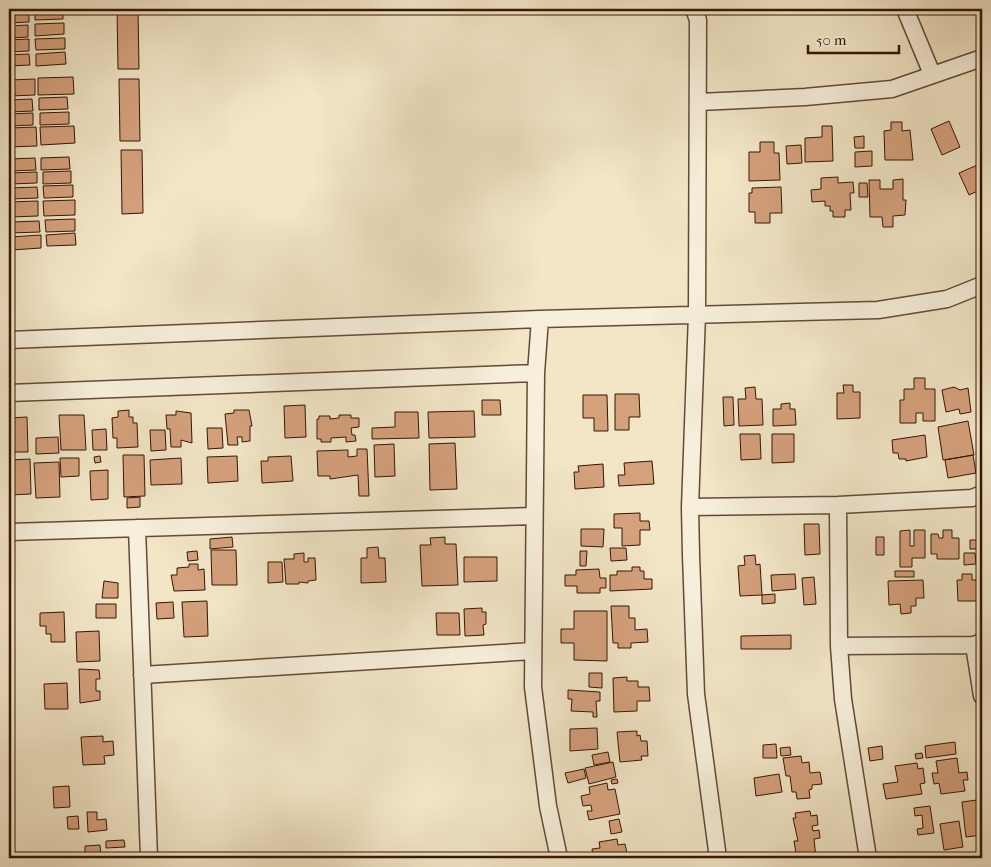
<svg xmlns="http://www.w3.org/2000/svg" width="991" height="867" font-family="'IM FELL French Canon',serif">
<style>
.building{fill:#d5a17d;stroke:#341605}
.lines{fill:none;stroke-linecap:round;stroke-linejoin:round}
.minor-casing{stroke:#644a36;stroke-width:19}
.minor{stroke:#f7efdb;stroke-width:16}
</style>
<rect width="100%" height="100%" fill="#f2e6c7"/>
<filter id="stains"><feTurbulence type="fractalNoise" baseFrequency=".004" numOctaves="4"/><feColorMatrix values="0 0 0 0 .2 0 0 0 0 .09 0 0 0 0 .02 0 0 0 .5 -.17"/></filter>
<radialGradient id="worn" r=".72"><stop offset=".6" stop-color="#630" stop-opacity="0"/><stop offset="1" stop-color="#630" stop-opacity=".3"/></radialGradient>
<path class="building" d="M35 9H63V19L35 20Z
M117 9H138L139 69H118Z
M29 10V22L9 23V11Z
M64 23V34L35 36V24Z
M28 25V37L9 38V26Z
M65 38V49L36 50 35 39Z
M29 39V51L9 52V40Z
M65 52 66 64 36 66V54Z
M29 54 30 65 9 66V55Z
M73 77 74 94 38 95V78Z
M35 79V95L9 96V80Z
M119 79H139L140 141H120Z
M67 97 68 109 39 110V98Z
M32 99 33 111 9 112V100Z
M69 112V124L40 125V113Z
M33 113V125L9 126V114Z
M949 121 960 147 942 155 931 129Z
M891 122H902V131L910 130 913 160H885L884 131 891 130Z
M74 126 75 143 41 145 40 127Z
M822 126H832L833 161 805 162V138L822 137Z
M36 127 37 146 9 147V128Z
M864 136V148H855L854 137Z
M760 142H774V153H779L780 180 749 181V152H760Z
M801 145 802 163 787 164 786 146Z
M121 150H142L143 213 122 214Z
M872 151V166L855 167V152Z
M69 157 70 169 41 170V158Z
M35 158 36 170 9 171V159Z
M982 163V189L969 195 959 173Z
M71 171V183L43 184V172Z
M37 172V183L9 184V173Z
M838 177V183L853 182 854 193H850L851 210H845V217H833V211H830V206H825V201L812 202 811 190 821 189V178Z
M903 179V200H906L905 215 893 216V227H883L882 217H870L869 180H880V189H893V180Z
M859 183H867L868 197H859Z
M73 185V197L44 198 43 186Z
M37 187 38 198 9 199V188Z
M781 187 782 213H770V223H755V212H749V193H752V188Z
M75 200V215L44 216 43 201Z
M38 201V216L10 217 9 202Z
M75 219V231L46 232 45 220Z
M39 221 40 232 10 233V222Z
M75 233 76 245 47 246 46 235Z
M41 235V248L11 250 10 237Z
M982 369V380H979L977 370Z
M914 378H925V389H935V421H923V413H916V423H900V400H904V389H914Z
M843 385H853V392H860V418L837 419V393H844Z
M755 387 756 399H762L763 425 739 426 738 399H746L745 388Z
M954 387 960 390 968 388 971 412 960 414 959 409 946 412 942 390Z
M615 394H639L640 417H629V430H615Z
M583 395H607L608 431H594V418H583Z
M723 397H733L734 425 724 426Z
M482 400H500L501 415H482Z
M790 403V409H795L796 425 773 426V409H781V404Z
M305 405 306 437 285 438 284 406Z
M129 410V417H133V423H137L138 447 117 448V438H113L112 418 118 417V411Z
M234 410H249L252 426H250V441L242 442V437H237L238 445H228L225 414 234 413Z
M176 411 191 413 192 443 181 440V447H171L170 429H167L166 415H176Z
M474 411 475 437 429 438 428 412Z
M395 412H418L419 438 372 439V428L395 427Z
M59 415H84L86 450H61Z
M339 415H351V418H359V427L351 428 352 435H355L356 441 346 442V437L331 438V442H321V439H317V419H319V416H330V419L339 418Z
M27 417 28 452H9V418Z
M968 421 974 455 943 460 938 427Z
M207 428H222L223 448 208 449Z
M106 429 107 450H93L92 430Z
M150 430H165L166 450 151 451Z
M740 434H760L761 459 741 460Z
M772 434H794V462L772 463Z
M925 435 927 457 906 461V459H899L898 453H893L892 440Z
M58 437 59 453 36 454V438Z
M455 443 457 489 430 490 429 444Z
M394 444 395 476 375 477 374 445Z
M357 449H367L369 496H359L358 475 330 479V476H318L317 451 348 450V457L357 456Z
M123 455H144L145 496 124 497Z
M973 455 976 473 948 478 945 460Z
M100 456 101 462 95 463 94 457Z
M237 456 238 481 208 483 207 457Z
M291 456 293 481 262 483 261 461H268V457Z
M60 458H79V476L61 477Z
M181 458 182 484 151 485 150 460Z
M30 459 31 494 9 495V460Z
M652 461 654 484 619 486 618 475H625L624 463Z
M59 462 60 497 36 498 34 463Z
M603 464 604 487 575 489 574 472H579L578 466Z
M108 470V499L91 500 90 471Z
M140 497V507L127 508V498Z
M640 513V521H649L650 530H640V545L622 546V528H614V514Z
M804 524H819L820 554 805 555Z
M581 529H604L603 547 581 546Z
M910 530V546H914V530H925V558H912V567H900V531Z
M943 530H952V538H959V559H937V554H931V534H938L939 538H943Z
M232 537 233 547 210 549V539Z
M445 537V544H456L458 585 422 586 420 545H431L430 538Z
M876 537H884V555H876Z
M970 540H982V549H970Z
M378 547 379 558H385L386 582 361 583V558H367V548Z
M610 548H626L627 560 611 561Z
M211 550H236L237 585H212Z
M197 551 198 560 188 561 187 552Z
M580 551H587L586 566H580Z
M304 553V562H308V558H315L316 580 308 581V583L299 582V584H286L284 559H294V554Z
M964 553H975L976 564 964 565Z
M755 555 756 565 760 564 762 595 740 596 738 566 745 565 744 556Z
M464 557H497V581L464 582Z
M268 562H282L283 582 268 583Z
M189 564H198V570L204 569 205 590 174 591 171 575H177V568L189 567Z
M632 567H640V571H644V579H652V589L610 591V575H617V571H632Z
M599 569 600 578H606V588H600V593H577V586H565V575H576V570Z
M895 571H914V577H895Z
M795 574 796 589 772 591 771 575Z
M962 574H972V580H981L982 601H958L957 580H962Z
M814 577 816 604 804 605 802 578Z
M923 580 924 598H916V606H911V613L901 614 900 604 889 605 888 581Z
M104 581 118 583V598H102Z
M775 594V603L762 604V595Z
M207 601 208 636 184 637 182 602Z
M173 602 174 618 157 619 156 603Z
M96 604H116V618H96Z
M611 606H629V618H635V630L647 629 648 642 631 643V648H618V643H613Z
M482 608V612H486V624L483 625 484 635 465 636 464 609Z
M574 611H607V661L574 660V643H561V629H574Z
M64 612 65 642H51V634H46V626H40V613Z
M436 613H459L460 635H437Z
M99 631 100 661 77 662 76 632Z
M791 635V649H741V636Z
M79 669 99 670 100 679H96V691H100V700L80 703Z
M589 673H602V688L589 687Z
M627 677V681H638V687H649L650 701H637V711L614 712 613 678Z
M67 683 68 709H45L44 684Z
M568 690 600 692V701H596L597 717H593V712L571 711 572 699H568Z
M597 728 598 749 570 751V729Z
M637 731V736L640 735 641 741H647L648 756H641L642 760 620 762 617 732Z
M103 736V742L113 741 114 755 104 756 105 764 83 765 81 737Z
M955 742 956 754 926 758 925 746Z
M776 744 777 758H763V745Z
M882 746 883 759 870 761 868 748Z
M790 747 791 755 781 756 780 748Z
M608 752 610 762 594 765 592 755Z
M922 753 923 758 916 759 915 754Z
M801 756 802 763 809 762 810 773 820 772 822 784 812 785V789L809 790 810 798 797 799 796 792H792L790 776H786L783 758Z
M957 758 959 773 967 772 968 780H963L965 791 941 794 939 783 934 784 932 773H938L936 761Z
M613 762 616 777 589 784 585 768Z
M917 763 918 769 923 768 925 783 920 784 922 794 886 799 883 784 898 782 895 766Z
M584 769 586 778 568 783 565 773Z
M779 774 782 792 756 796 754 778Z
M617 779 618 783 612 784 611 780Z
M607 783 608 790 615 789 620 814 589 820 587 811H592L591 805 583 806 581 796 590 794 589 787Z
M69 786 70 807 54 808 53 787Z
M977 800 982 835 966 837 962 802Z
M930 806 934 833 918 835 917 829 923 828 922 815 915 816 914 808Z
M810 811 811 816 817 815 818 825 812 826 813 831 819 830 820 838 814 839 816 858H800V852L796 853 794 841H798L793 818H796L795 813Z
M87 812H97V820L106 819 107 830 88 832Z
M78 816 79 829H68L67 817Z
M619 819 622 832 611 834 609 821Z
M959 821 963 847 944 850 940 824Z
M617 839 618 845 625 844 628 858H593L592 849 600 848 599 842Z
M124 840 125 847 106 848V841Z
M100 845 101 858H85V846Z
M973 853V858H961L960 854Z
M77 856V858H47Z"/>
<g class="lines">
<defs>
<path id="minor" d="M694 9 698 20 697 314 690 507 691 555 696 694 718 858
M905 9 932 74
M699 102 805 97 892 89 982 58
M540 319 536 373 533 687 548 806 559 858
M9 340 540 319 878 310 947 299 982 285
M9 393 536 373
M838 505 839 646 843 699 868 858
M690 507 838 505 972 498 982 494
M137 528 149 858
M9 532 534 516
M974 645 982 696
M839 646 974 645 982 642
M142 675 533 651"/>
</defs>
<use href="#minor" class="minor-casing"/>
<use href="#minor" class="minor"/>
</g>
<rect width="991" height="867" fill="none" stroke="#f2e6c7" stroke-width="30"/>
<rect x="10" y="10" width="971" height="847" fill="none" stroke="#341605" stroke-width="2.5"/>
<rect x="15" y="15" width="961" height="837" fill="none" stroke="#341605"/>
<path d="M808 45v8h91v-8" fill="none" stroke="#341605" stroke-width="2.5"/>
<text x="816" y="45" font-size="15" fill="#341605" stroke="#f7efdb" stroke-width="4" paint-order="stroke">50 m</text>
<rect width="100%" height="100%" filter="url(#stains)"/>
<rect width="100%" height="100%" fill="url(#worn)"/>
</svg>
